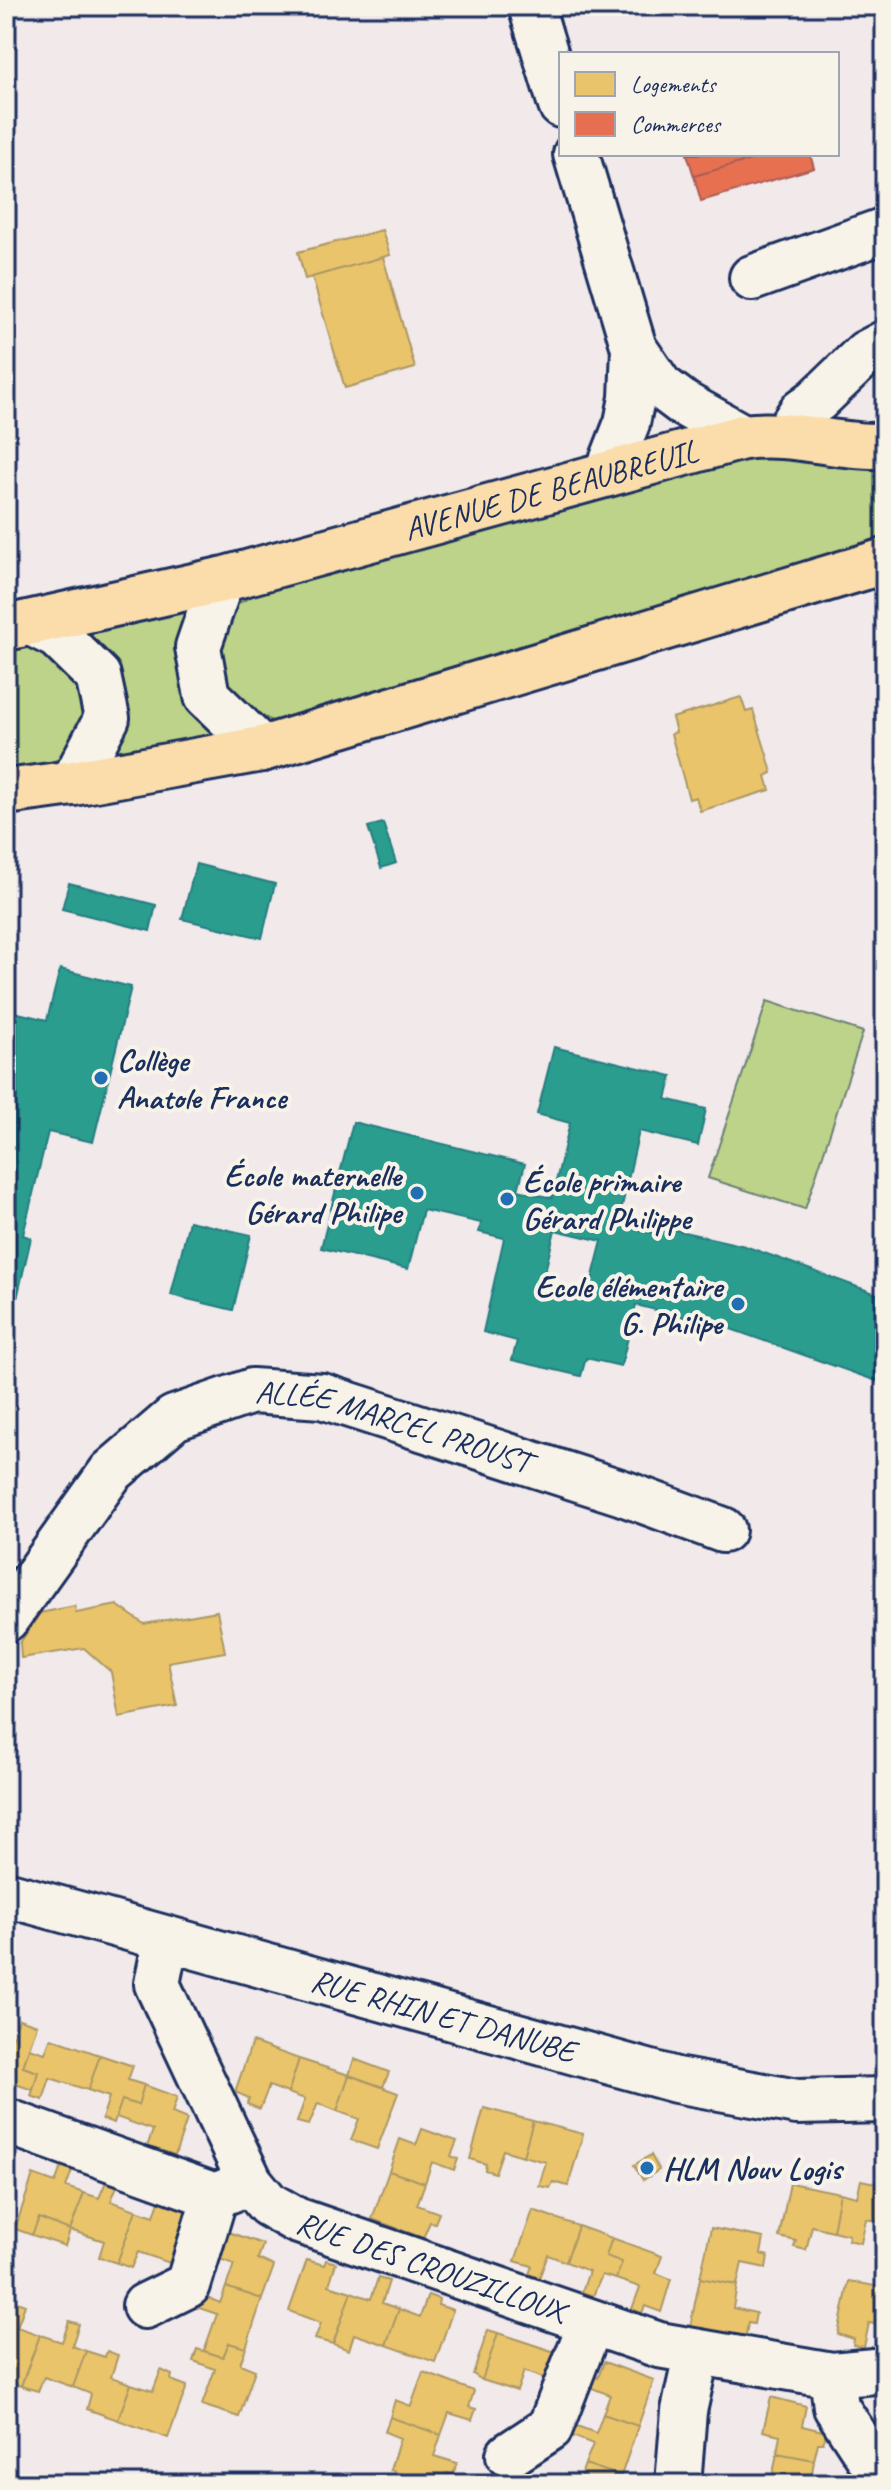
<svg xmlns="http://www.w3.org/2000/svg" width="891" height="2490" font-family="Caveat,sans-serif">
<style>
.green{fill:#bdd389;stroke:#6c8174;stroke-width:2}
.homes{fill:#e9c46a;stroke:#ab9766;stroke-width:2}
.shops{fill:#e76f51;stroke:#aa5c55;stroke-width:2}
.schools{fill:#2a9d8f;stroke:#267c80;stroke-width:2;fill-rule:evenodd}
.lines{fill:none;stroke-linecap:round;stroke-linejoin:round}
.minor-casing{stroke:#1b2f5e;stroke-width:50}
.major-casing{stroke:#1b2f5e;stroke-width:50}
.minor{stroke:#f7f3e8;stroke-width:44}
.major{stroke:#faddab;stroke-width:44}
.poi-dot{fill:#1f6fb2;stroke:#f7f3e8;stroke-width:3}
.labels{text-anchor:middle;dominant-baseline:central;stroke-width:8;stroke-linejoin:round;paint-order:stroke}
.street-label{font-size:32px;fill:#1b2f5e;stroke:#f7f3e8}
.poi-label{font-size:32px;font-weight:bold;fill:#1b2f5e;stroke:#f7f3e8;text-anchor:start}
</style>
<rect width="100%" height="100%" fill="#f1e9ea"/>
<filter id="ink" filterUnits="userSpaceOnUse"><feTurbulence type="fractalNoise" baseFrequency=".0125" numOctaves="2"/><feDisplacementMap in="SourceGraphic" scale="16" xChannelSelector="R" yChannelSelector="G"/><feConvolveMatrix kernelMatrix="1 2 1 2 8 2 1 2 1" color-interpolation-filters="sRGB"/></filter>
<g filter="url(#ink)">
<path class="green" d="M768 453 885 467V541L300 719 272 721 244 706 226 684 215 634 230 608 261 591 678 473Z
M197 608 229 739 96 761 74 629Z
M40 645 84 676 88 723 63 758 31 768 6 770V649Z
M767 1001 863 1032 805 1209 708 1178Z"/>
<path class="homes" d="M382 230 390 255 305 279 298 252Z
M383 257 415 368 345 388 312 277Z
M741 697 746 712 753 710 767 755 772 773 766 776 770 790 700 811 696 797 689 799 671 734 676 732 672 718Z
M117 1605 144 1624 217 1611 225 1652 168 1662 177 1706 119 1717 111 1672 84 1648 21 1658 20 1643 40 1613 75 1606 76 1613Z
M19 2019 37 2025 23 2067 38 2072 33 2090 6 2081V2040L11 2042Z
M51 2038 100 2055 88 2090 50 2078 43 2100 31 2096 38 2072 23 2067 29 2048 45 2053Z
M252 2042 299 2059 288 2093 269 2086 260 2109 247 2104 249 2098 235 2092Z
M100 2055 133 2066 128 2080 144 2085 138 2105 122 2100 114 2123 102 2119 109 2097 88 2090Z
M299 2059 349 2075 337 2111 318 2103 309 2125 297 2122 305 2099 288 2093Z
M354 2059 389 2072 383 2087 349 2075Z
M349 2075 398 2093 377 2149 351 2140 359 2119 337 2111Z
M144 2085 177 2097 172 2113 187 2119 175 2155 160 2150 158 2156 145 2152 153 2130 116 2117 122 2100 138 2105Z
M484 2108 533 2121 523 2156 503 2150 495 2173 485 2170 486 2164 470 2159Z
M533 2121 583 2134 568 2186 553 2182 550 2188 539 2186 546 2162 523 2156Z
M422 2129 457 2141 451 2156 458 2159 454 2170 432 2162 425 2183 389 2171 400 2139 416 2145Z
M651 2155 659 2170 643 2180 634 2165Z
M63 2162 74 2165 66 2187 84 2193 70 2230 39 2218 32 2235 15 2229 33 2175 55 2183Z
M389 2171 425 2183 417 2205 439 2213 435 2223 430 2222 423 2238 372 2219Z
M108 2177 119 2181 111 2201 136 2210 117 2263 99 2257 104 2241 70 2230 84 2193 99 2198Z
M861 2180 885 2185V2223L866 2219 861 2243 848 2240 849 2235 833 2231 840 2193 857 2197Z
M790 2183 840 2193 833 2231 812 2226 806 2250 794 2247 796 2241 779 2237Z
M161 2195 174 2200 171 2205 187 2211 170 2263 138 2252 131 2268 117 2263 136 2210 154 2216Z
M533 2210 578 2226 566 2262 548 2255 539 2278 529 2274 532 2266 515 2261Z
M39 2218 70 2230 65 2246 32 2235Z
M578 2226 612 2238 606 2256 622 2262 616 2279 602 2275 593 2296 582 2292 589 2271 566 2262Z
M711 2228 764 2238 761 2254 768 2256 766 2268 742 2263 737 2285 700 2278Z
M228 2232 263 2244 258 2259 274 2266 262 2299 226 2287 234 2264 214 2257 222 2247Z
M612 2238 662 2256 656 2273 671 2279 661 2312 645 2306 642 2313 632 2309 640 2287 616 2279 622 2262 606 2256Z
M307 2260 324 2265 326 2260 336 2263 329 2285 351 2292 333 2344 315 2339 321 2323 289 2311Z
M378 2278 389 2281 382 2303 399 2309 386 2345 354 2334 349 2350 333 2344 351 2292 371 2299Z
M700 2278 737 2285 733 2308 756 2313 754 2324 748 2323 745 2340 690 2328Z
M849 2281 885 2288V2326L869 2323 864 2347 853 2345 854 2339 838 2334Z
M226 2287 262 2299 246 2348 229 2343 223 2357 204 2351 217 2314 196 2307 201 2295 220 2303Z
M428 2295 439 2299 438 2305 453 2310 435 2362 386 2345 399 2309 420 2317Z
M14 2301 25 2305 17 2327 40 2335 21 2386 7 2381 12 2366 6 2363V2323Z
M69 2321 79 2324 72 2346 86 2351 73 2387 44 2377 38 2391 21 2386 40 2335 62 2342Z
M488 2330 498 2333 482 2380 473 2374Z
M498 2333 555 2352 546 2379 524 2371 517 2391 482 2380Z
M229 2343 246 2348 240 2364 255 2370 239 2417 202 2405 215 2369 193 2361 197 2349 223 2357Z
M86 2351 105 2357 107 2351 118 2355 111 2377 131 2384 118 2420 87 2409 91 2394 73 2387Z
M604 2362 654 2380 638 2426 603 2414 610 2395 587 2386 591 2375 598 2378Z
M161 2370 172 2375 171 2380 187 2386 168 2438 118 2420 131 2384 153 2391Z
M423 2372 474 2391 469 2407 476 2409 472 2420 449 2413 441 2435 390 2417 395 2400 411 2406Z
M771 2397 806 2406 802 2426 827 2432 823 2443H818L814 2460 777 2453 780 2435 763 2431Z
M603 2414 638 2426 621 2476 585 2464 593 2444 570 2435 574 2425 596 2433Z
M390 2417 441 2435 434 2456 457 2463 453 2475 447 2473 442 2484H429L390 2470 400 2438 385 2432Z
M777 2453 814 2460 811 2480 828 2484H771Z
M585 2464 621 2476 618 2484H578Z"/>
<path class="shops" d="M687 154H771L694 176Z
M771 154H810L814 168 701 201 694 176Z"/>
<path class="schools" d="M383 823 396 863 381 868 368 827Z
M196 864 275 884 262 938 182 919Z
M69 883 156 905 150 931 62 909Z
M60 969 131 987 93 1142 48 1132 23 1235 31 1238 7 1342 6 1010 47 1020Z
M554 1047 672 1076 666 1099 706 1109 698 1145 639 1131 618 1224 651 1233 653 1225 745 1246 885 1297V1384L728 1328 636 1305 621 1366 586 1358 581 1376 512 1360 517 1341 483 1332 504 1238 479 1232 481 1223 423 1210 408 1269 321 1248 353 1122 525 1164 518 1190 552 1198 570 1123 537 1114ZM555 1230 602 1241 588 1296 542 1284Z
M189 1221 251 1235 233 1310 171 1295Z"/>
<g class="lines">
<defs>
<g id="minor">
<path d="M531 6 561 105"/>
<path d="M576 154 634 348 660 386 684 404 743 437"/>
<path d="M752 278 885 230"/>
<path d="M786 435 801 412 817 400 866 353 885 343"/>
<path d="M607 474 627 423 632 398 634 348"/>
<path d="M221 580 198 647 207 696 262 749"/>
<path d="M33 624 57 636 98 676 107 718 73 783"/>
<path id="s1" d="M6 1619 111 1472 174 1418 252 1391 322 1396 623 1493 723 1530"/>
<path id="s2" d="M6 1894 676 2080 797 2102 885 2100"/>
<path id="s3" d="M166 1939 157 1984 250 2182 268 2204 296 2220 659 2345 832 2375 885 2370"/>
<path d="M6 2121 215 2196"/>
<path d="M145 2306 188 2285 215 2196 240 2186"/>
<path d="M832 2375 836 2407 885 2482"/>
<path d="M509 2455 550 2428 591 2322"/>
<path d="M678 2484 684 2411 697 2352"/>
</g>
<g id="major">
<path id="s4" d="M6 628 221 580 743 437C791 430 837 448 885 446"/>
<path d="M6 792 73 783 262 749 885 561"/>
</g>
</defs>
<use href="#minor" class="minor-casing"/>
<use href="#major" class="major-casing"/>
<use href="#minor" class="minor"/>
<use href="#major" class="major"/>
</g>
</g>
<g class="poi-dot">
<circle cx="101" cy="1078" r="8"/>
<circle cx="417" cy="1193" r="8"/>
<circle cx="507" cy="1199" r="8"/>
<circle cx="738" cy="1304" r="8"/>
<circle cx="647" cy="2168" r="8"/>
</g>
<g class="labels">
<g class="street-label">
<text stroke="none"><textPath href="#s4" startOffset="562">AVENUE DE BEAUBREUIL</textPath></text>
<text stroke="none"><textPath href="#s1" startOffset="492">ALLÉE MARCEL PROUST</textPath></text>
<text stroke="none"><textPath href="#s2" startOffset="454">RUE RHIN ET DANUBE</textPath></text>
<text stroke="none"><textPath href="#s3" startOffset="468">RUE DES CROUZILLOUX</textPath></text>
</g>
<g class="poi-label">
<text x="117" y="1060">Collège<tspan x="117" dy="37">Anatole France</tspan></text>
<text x="401" y="1175" text-anchor="end">École maternelle<tspan x="401" dy="37">Gérard Philipe</tspan></text>
<text x="523" y="1181">École primaire<tspan x="523" dy="37">Gérard Philippe</tspan></text>
<text x="722" y="1286" text-anchor="end">Ecole élémentaire<tspan x="722" dy="37">G. Philipe</tspan></text>
<text x="663" y="2168">HLM Nouv Logis</text>
</g>
</g>
<rect width="891" height="2490" fill="none" stroke="#f7f3e8" stroke-width="32"/>
<rect x="16" y="16" width="859" height="2458" fill="none" stroke="#1b2f5e" stroke-width="3" filter="url(#ink)"/>
<rect x="559" y="52" width="280" height="104" fill="#f7f3e8" stroke="#9fa5b1" stroke-width="2"/>
<rect x="575" y="72" width="40" height="24" fill="#e9c46a" stroke="#9fa5b1" stroke-width="2"/>
<text x="631" y="92" font-size="24" fill="#1b2f5e">Logements</text>
<rect x="575" y="112" width="40" height="24" fill="#e76f51" stroke="#9fa5b1" stroke-width="2"/>
<text x="631" y="132" font-size="24" fill="#1b2f5e">Commerces</text>
</svg>
